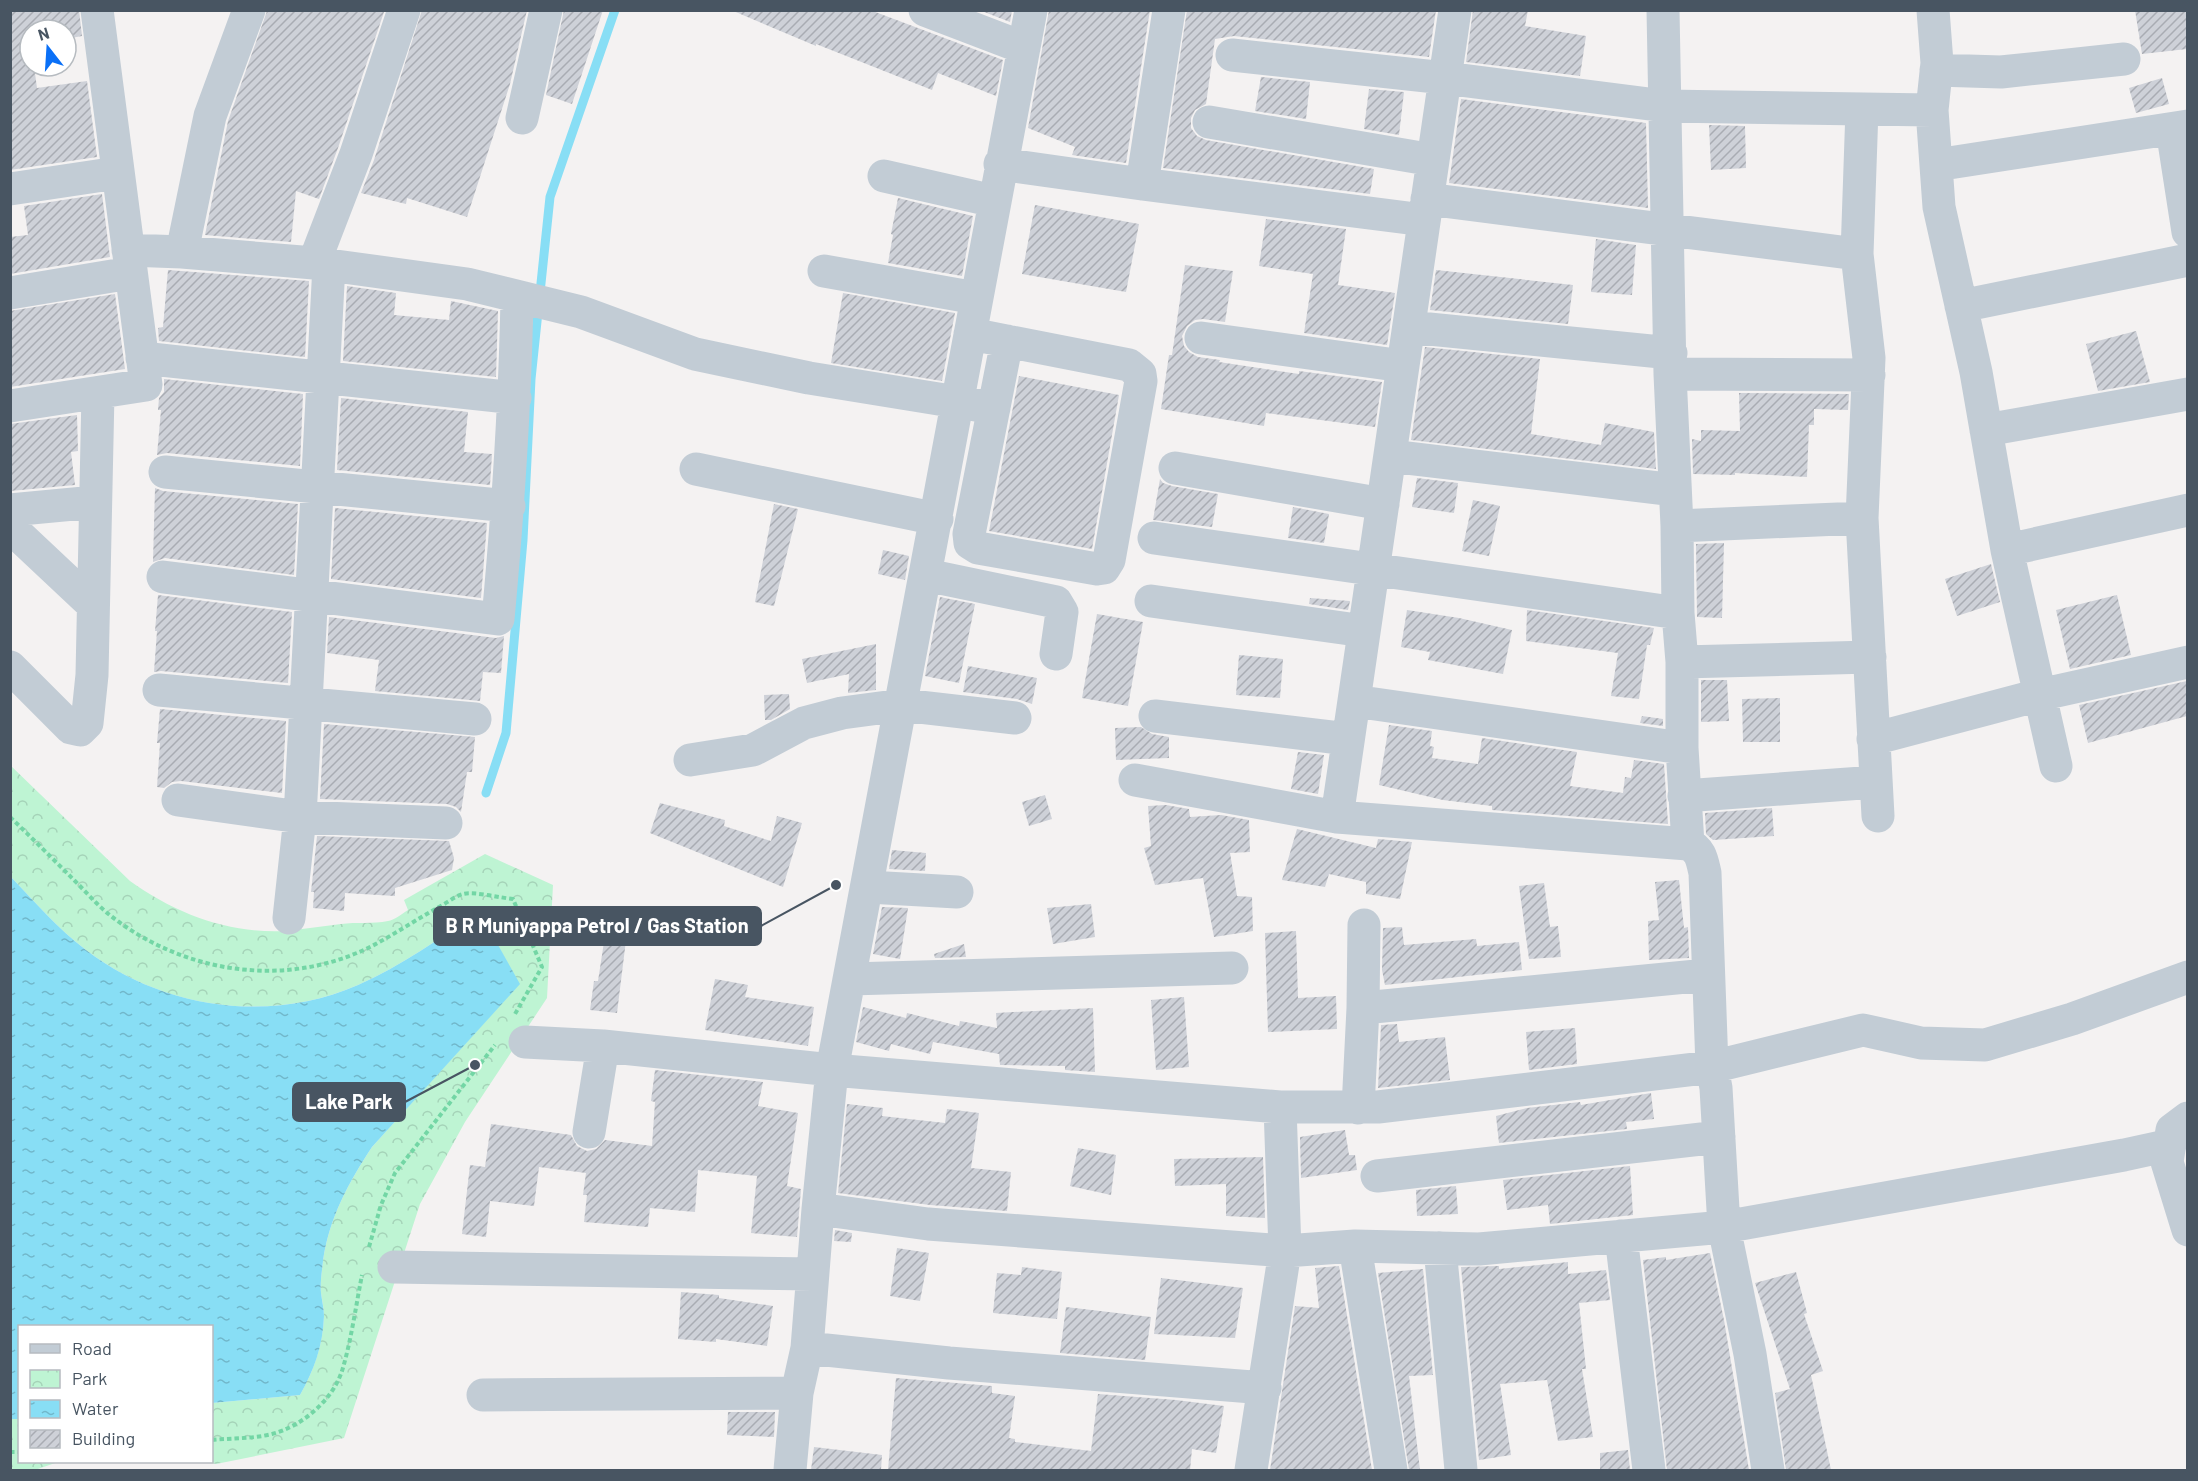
<svg xmlns="http://www.w3.org/2000/svg" width="2198" height="1481" font-family="Barlow,sans-serif">
<style>
.park{fill:url(#park-crowns)}
.water{fill:url(#water-ripples)}
.lines{fill:none;stroke-linecap:round;stroke-linejoin:round}
.stream{stroke:#88def5;stroke-width:9}
.building{fill:url(#building-hatch)}
.path{stroke:#73d6a5;stroke-width:4;stroke-dasharray:4.5 3;stroke-linecap:butt}
.minor{stroke:#c2ccd5;stroke-width:33}
.leader{fill:none;stroke:#485562;stroke-width:2}
.callout-dot{fill:#485562;stroke:#fff;stroke-width:2}
.callout{fill:#485562;stroke:#485562;stroke-width:2}
.callout-label{font-size:20px;text-anchor:middle;font-weight:bold;fill:#fff}
</style>
<defs>
<pattern id="park-crowns" width="20" height="18" patternUnits="userSpaceOnUse" patternTransform="scale(1.5)"><rect width="20" height="18" fill="#bef4d3"/><path d="M2 6a3 3 0 1 1 6 0M12 15a3 3 0 1 1 6 0" fill="none" stroke="#a5d3b8"/></pattern>
<pattern id="water-ripples" width="26" height="14" patternUnits="userSpaceOnUse" patternTransform="scale(1.5)"><rect width="26" height="14" fill="#88def5"/><path d="M2 4q2-2 4 0t4 0M15 11q2-2 4 0t4 0" fill="none" stroke="#71b7ca"/></pattern>
<pattern id="building-hatch" width="6" height="6" patternUnits="userSpaceOnUse" patternTransform="scale(1.5)"><rect width="6" height="6" fill="#ced1d8"/><path d="M-1 1l2-2M0 6l6-6M5 7l2-2" fill="none" stroke="#a9acb3"/></pattern>
</defs>
<rect width="100%" height="100%" fill="#f4f2f2"/>
<path class="park" d="M10 765 130 881C176 914 229 934 286 931 305 929 323 926 341 924 356 922 373 924 388 921 394 920 402 914 408 910L404 900 485 854 553 885 547 998 465 1122 420 1204 344 1438 216 1464 207 1462H212V1403L300 1395C314 1370 323 1345 324 1316 324 1308 322 1301 321 1293 320 1283 322 1271 323 1261 329 1218 349 1182 372 1147L519 984 479 911C441 938 401 966 358 985 269 1024 163 1009 86 950 58 929 35 902 11 877Z
M10 1419H19L20 1462H58L35 1470H11Z"/>
<path class="water" d="M11 877C35 902 58 929 86 950 163 1009 270 1024 358 985 401 966 441 938 479 911L520 984 372 1147C349 1182 329 1218 323 1261 322 1271 320 1283 321 1293 322 1301 324 1309 324 1316 323 1346 314 1370 300 1395L212 1403V1326H20L19 1419H11Z"/>
<g class="lines">
<path class="stream" d="M486 793 506 733 523 540 531 379 550 197 615 10"/>
</g>
<path class="building" d="M10 10H79L82 36 66 39V30H30V66H34L37 88 87 81 97 157 10 170Z
M380 10 384 12 338 148 319 199 296 191 291 242 205 235 228 121 267 11Z
M422 10H527L510 84 467 217 407 198 406 204 361 193 374 160Z
M564 10H603L572 104 546 95Z
M731 10H870L1003 60 996 96 938 73 932 90 816 44V46Z
M979 10H1012L1010 22Z
M1049 10H1150L1126 163 1072 155 1075 147 1028 128Z
M1187 10H1436L1429 57 1234 36 1215 39 1206 104 1195 110 1191 118V128L1197 136 1206 140 1374 169 1370 194 1163 168Z
M1473 10H1528L1525 26 1586 36 1580 76 1466 62Z
M2135 10H2187V49L2142 54Z
M1261 77 1310 82 1306 119 1255 111Z
M2162 78 2169 104 2136 113 2129 88Z
M1369 89 1404 92 1399 135 1364 129Z
M1461 99 1646 123 1648 208 1449 183Z
M1709 125 1745 126 1746 168 1711 170Z
M102 194 110 257 10 274V237L28 235 24 206Z
M898 198 973 216 962 276 888 263 893 235 891 234Z
M1035 205 1139 224 1126 292 1022 274Z
M1266 219 1346 229 1338 285 1395 293 1387 345 1304 333 1313 274 1259 266Z
M1596 239 1636 245 1632 295 1591 292Z
M1185 265 1233 271 1225 322 1203 319 1195 320 1187 326 1182 336 1184 346 1189 352 1198 357 1220 360 1219 362 1299 374V371L1382 382 1375 427 1266 413 1264 426 1161 409 1169 355H1172Z
M168 270 309 281 305 357 159 341 158 328 163 327Z
M1436 270 1573 285 1568 324 1430 310Z
M347 286 396 293 394 315 449 320 451 301 498 311 496 377 343 361Z
M843 293 955 313 942 381 831 363Z
M115 294 125 369 10 387V311Z
M2136 331 2150 382 2098 391 2086 344Z
M1425 347 1540 359 1531 434 1601 445 1605 423 1654 432 1656 469 1411 440Z
M1019 376 1119 395 1092 549 989 531Z
M164 379 303 394 300 466 167 453 157 455 161 410H158L159 398 164 392Z
M1739 393 1849 394 1848 410 1814 409V425H1809L1807 477 1735 473V475L1693 474 1692 439 1701 441V430L1740 431Z
M341 398 468 412 464 452 492 454 490 485 337 470Z
M77 415 78 451 71 452 75 485 10 491V424Z
M1417 478 1458 483 1454 513 1412 507Z
M1160 479 1163 483 1172 486 1218 494 1212 527 1153 520Z
M155 488 163 491 298 504 294 575 165 558 153 562Z
M1473 500 1500 506 1489 556 1462 551Z
M774 504 798 509 774 606 755 602Z
M1293 507 1329 514 1324 543 1288 538Z
M335 508 487 523 481 598 331 579Z
M1724 543 1722 618 1697 617 1696 544Z
M883 550 909 556 905 580 878 574Z
M1991 564 2000 602 1957 616 1945 579Z
M158 595 292 612 288 683 161 671 154 672 157 631H155Z
M2117 595 2131 655 2070 669 2056 610Z
M940 597 975 604 959 683 925 676Z
M1310 598 1350 601 1348 610 1309 604Z
M1407 610 1459 618 1512 630 1503 674 1428 660 1430 652 1401 647Z
M1527 610 1654 628 1650 645H1647L1639 699 1611 696 1618 653 1526 641Z
M1097 614 1143 622 1128 706 1082 698Z
M329 617 496 638 504 636 501 673 483 672 480 701 375 691 379 660 327 653Z
M876 644V690L848 693 849 674 807 683 802 659Z
M1239 655 1283 659 1280 698 1236 695Z
M968 666 1037 678 1032 704 1017 699 963 692Z
M1701 680H1727L1729 721 1701 722Z
M2187 681V716L2088 743 2079 705Z
M789 694 790 709 771 720H765L764 695Z
M1780 698V742H1743L1742 699Z
M160 709 286 721 282 793 181 781 172 782 164 788 157 787 160 743H157Z
M1642 716 1663 719V726L1640 723Z
M324 724 475 737 472 772H467L461 812 456 807 447 804 320 799Z
M1389 725 1432 731 1430 746 1434 747 1432 758 1478 764 1482 738 1577 752 1570 786 1623 793 1625 777 1631 778 1634 760 1664 764 1668 824 1492 810V806L1443 800 1379 785Z
M1141 727 1152 734 1169 737V758L1116 760 1115 728Z
M1298 752 1324 755 1318 794 1291 789Z
M1045 795 1052 819 1029 826 1022 802Z
M660 803 725 820 724 826 771 841 777 816 802 823 783 887 650 833Z
M1166 805 1189 809 1190 817 1221 815 1249 820 1250 852 1230 853 1237 896 1252 897 1253 931 1214 937 1203 878 1155 885 1144 848 1151 846 1148 806Z
M1772 808 1774 836 1713 840 1706 834 1705 813Z
M1297 829 1376 848 1378 839 1412 842 1400 899 1366 894V882L1329 874 1325 887 1282 880Z
M317 836 449 841 454 858 452 870 395 888V896L345 893 344 911 313 908 314 892H311Z
M892 850 926 853 925 871 889 869Z
M1679 880 1684 928 1688 927 1689 958 1649 960 1648 921 1659 920 1655 882Z
M1544 883 1550 927 1558 926 1561 957 1529 959 1519 886Z
M1091 904 1095 937 1053 944 1047 908Z
M882 907 908 908 900 959 873 954Z
M1402 927 1404 945 1476 939 1477 946 1519 942 1522 970 1385 985 1382 970 1383 928Z
M606 929 627 932 617 1013 590 1010 594 981H598Z
M1296 931 1298 998 1336 996 1337 1029 1268 1032 1265 933Z
M964 944 966 957 935 958 934 954Z
M715 979 748 985 745 997 814 1007 808 1046 705 1030Z
M1184 997 1189 1067 1156 1070 1151 1000Z
M863 1007 906 1018 907 1013 959 1026 960 1021 997 1028 996 1013 1093 1008 1095 1072 1065 1070V1066L1000 1065 999 1054 933 1042 930 1054 891 1044 889 1051 856 1042Z
M1397 1024 1399 1042 1445 1037 1450 1080 1378 1088 1381 1025Z
M1575 1028 1577 1064 1529 1070 1526 1032Z
M655 1070 763 1082 758 1106 798 1113 787 1186 801 1189 797 1237 751 1233 757 1176 698 1170 695 1212 650 1208 648 1227 584 1222 587 1195H583L586 1173 539 1167 534 1206 490 1201 486 1237 462 1234 470 1165 485 1167 491 1124 571 1135 577 1146 587 1151 596 1149 605 1140 652 1146 655 1102 651 1101Z
M1651 1093 1654 1119 1626 1122 1627 1129 1499 1143 1496 1116 1527 1108 1580 1102 1581 1105Z
M847 1104 883 1108 882 1116 945 1123 947 1109 979 1113 971 1168 1011 1172 1007 1211 930 1205 838 1193Z
M1345 1130 1349 1155H1355L1357 1170 1301 1178 1300 1137Z
M1078 1148 1116 1155 1111 1195 1070 1186Z
M1263 1157 1265 1218 1226 1216V1184L1175 1186 1174 1159Z
M1630 1166 1633 1215 1550 1224 1548 1205 1507 1210 1503 1180Z
M1456 1186 1458 1214 1417 1216 1416 1190Z
M835 1230 852 1233 851 1242 834 1241Z
M897 1248 929 1253 920 1301 890 1296Z
M1710 1253 1724 1320 1749 1470H1667L1643 1260 1666 1257V1260Z
M1568 1262V1274L1606 1270 1610 1300 1579 1303 1586 1369H1582L1593 1437 1558 1441 1547 1380 1500 1384 1511 1455 1479 1460 1461 1267 1499 1266V1269Z
M1339 1266 1372 1470H1270L1295 1306 1319 1308 1315 1268Z
M1022 1267 1062 1272 1057 1319 993 1313 997 1273 1021 1275Z
M1423 1269 1433 1375 1409 1376 1420 1470H1409L1378 1273Z
M1796 1272 1807 1313 1804 1314 1823 1371 1811 1375 1831 1470H1786L1775 1393 1790 1389 1755 1283Z
M1161 1278 1243 1288 1235 1338 1154 1334Z
M681 1292 719 1295V1298L773 1306 767 1346 716 1339V1342L678 1339Z
M1066 1307 1151 1317 1145 1360 1060 1353Z
M896 1378 992 1386V1393L1015 1396 1009 1438 1015 1439V1442L1091 1451 1098 1394 1176 1400 1224 1406 1216 1453 1192 1449 1190 1470H888Z
M728 1412H775L774 1437 727 1435Z
M814 1447 882 1455 881 1470H811Z
M1628 1450 1630 1470H1600V1453Z"/>
<g class="lines">
<path class="path" d="M10 817C32 838 54 860 75 881 87 893 98 906 111 916 185 974 287 989 372 946 395 934 417 919 439 907 447 903 455 896 463 894 473 891 501 898 513 899L542 967 515 1014
M369 1247 381 1205 395 1173 495 1045
M212 1440C232 1438 252 1439 272 1434 302 1426 332 1401 342 1371 351 1342 356 1305 362 1275
M10 1452H20"/>
<path class="minor" d="M249 10 210 116 182 252 314 263 467 284 581 312 695 354 809 378 994 408
M925 10 1024 48
M1663 10 1670 374 1677 526 1678 613 1682 662V748L1688 844
M1933 10 1937 63 1932 110 1939 207 1976 372 2007 550 2056 766
M1232 55 1445 78 1665 106 1932 110
M1936 70 2001 72 2124 59
M1862 109 1857 254 1869 358 1862 518 1878 816
M522 118 546 10
M1209 122 1433 160
M2172 129 2188 232
M1000 164 1142 184 1424 220
M1936 165 2188 126
M884 176 994 201
M1142 184 1169 10
M10 189 117 173
M1427 199 1857 254
M128 250 182 252
M314 263 356 154 404 10
M824 271 976 298
M10 293 130 273
M1961 306 2188 260
M1409 327 1671 353
M970 334 986 337 1129 365 1140 374 1141 381 1109 560 1104 568 1097 569 978 548 970 543 969 534 1007 341
M1201 338 1403 366
M142 358 515 398
M1670 374 1869 375
M10 406 146 385 97 10
M1986 430 2188 394
M1390 456 1675 490
M1175 468 1383 504
M696 469 937 519
M165 472 509 506
M10 510 95 502
M1677 526 1862 518
M10 527 93 605
M1154 538 1678 613
M2007 550 2188 510
M926 575 1056 602 1062 612 1056 654
M163 577 498 619C508 511 515 405 517 297
M1151 601 1364 631
M1682 662 1870 657
M10 667 71 728 80 730 87 723 92 675 98 393
M159 690 475 719
M1354 701 1682 748
M1155 716 1348 739
M1873 739 2039 695 2188 662
M690 760 753 750 804 723 842 713 902 705 1015 718
M1135 780 1337 817 1688 844C1701 850 1702 860 1705 873L1712 1067 1716 1088 1724 1227 1750 1354 1768 1470
M1684 796 1876 782
M178 800 300 817 446 823
M1337 817 1455 10
M868 887 957 892
M289 918 300 817 329 265
M850 979 1232 968
M1363 1008 1364 925
M525 1042 603 1046 832 1070 1280 1107H1378L1712 1067 1863 1030 1921 1043 1985 1045 2072 1019 2188 977
M1358 1108 1363 1008 1707 975
M2188 1118 2172 1130 2167 1162 2188 1230
M589 1132 603 1046
M1377 1176 1719 1137
M818 1209 928 1224 1285 1251 1355 1246 1479 1249 1724 1227 2124 1155 2170 1145
M1621 1236 1649 1470
M1355 1246 1391 1470
M1440 1248 1461 1470
M394 1267 812 1274
M807 1348 949 1363 1265 1388
M483 1395 797 1393
M790 1470 797 1393 807 1348 818 1209 832 1070 1031 10
M1251 1470 1285 1251 1280 1107"/>
</g>
<path class="leader" d="M836 885L761 926M475 1065L405 1102"/>
<g class="callout-dot">
<circle cx="836" cy="885" r="6"/>
<circle cx="475" cy="1065" r="6"/>
</g>
<g class="callout">
<rect x="434" y="907" width="327" height="38" rx="6"/>
<rect x="293" y="1083" width="112" height="38" rx="6"/>
</g>
<g class="callout-label">
<text x="597" y="933">B R Muniyappa Petrol / Gas Station</text>
<text x="349" y="1109">Lake Park</text>
</g>
<rect width="2198" height="1481" fill="none" stroke="#485562" stroke-width="24"/>
<rect x="18" y="1325" width="195" height="138" fill="#ffffff" stroke="#b6bbc0" stroke-width="1.5"/>
<rect x="30" y="1344" width="30" height="9" fill="#c2ccd5" stroke="#b6bbc0" stroke-width="1.5"/>
<text x="72" y="1355" font-size="18" fill="#485562">Road</text>
<rect x="30" y="1370" width="30" height="18" fill="url(#park-crowns)" stroke="#b6bbc0" stroke-width="1.5"/>
<text x="72" y="1385" font-size="18" fill="#485562">Park</text>
<rect x="30" y="1400" width="30" height="18" fill="url(#water-ripples)" stroke="#b6bbc0" stroke-width="1.5"/>
<text x="72" y="1415" font-size="18" fill="#485562">Water</text>
<rect x="30" y="1430" width="30" height="18" fill="url(#building-hatch)" stroke="#b6bbc0" stroke-width="1.5"/>
<text x="72" y="1445" font-size="18" fill="#485562">Building</text>
<g transform="translate(48 48) rotate(343)"><circle r="28" fill="#ffffff" stroke="#b6bbc0" stroke-width="1.5"/>
<path d="M0-4.5L10 22L0 15L-10 22Z" fill="#0a70f7"/>
<text y="-9" font-size="16" font-weight="bold" text-anchor="middle" fill="#485562">N</text>
</g>
</svg>
